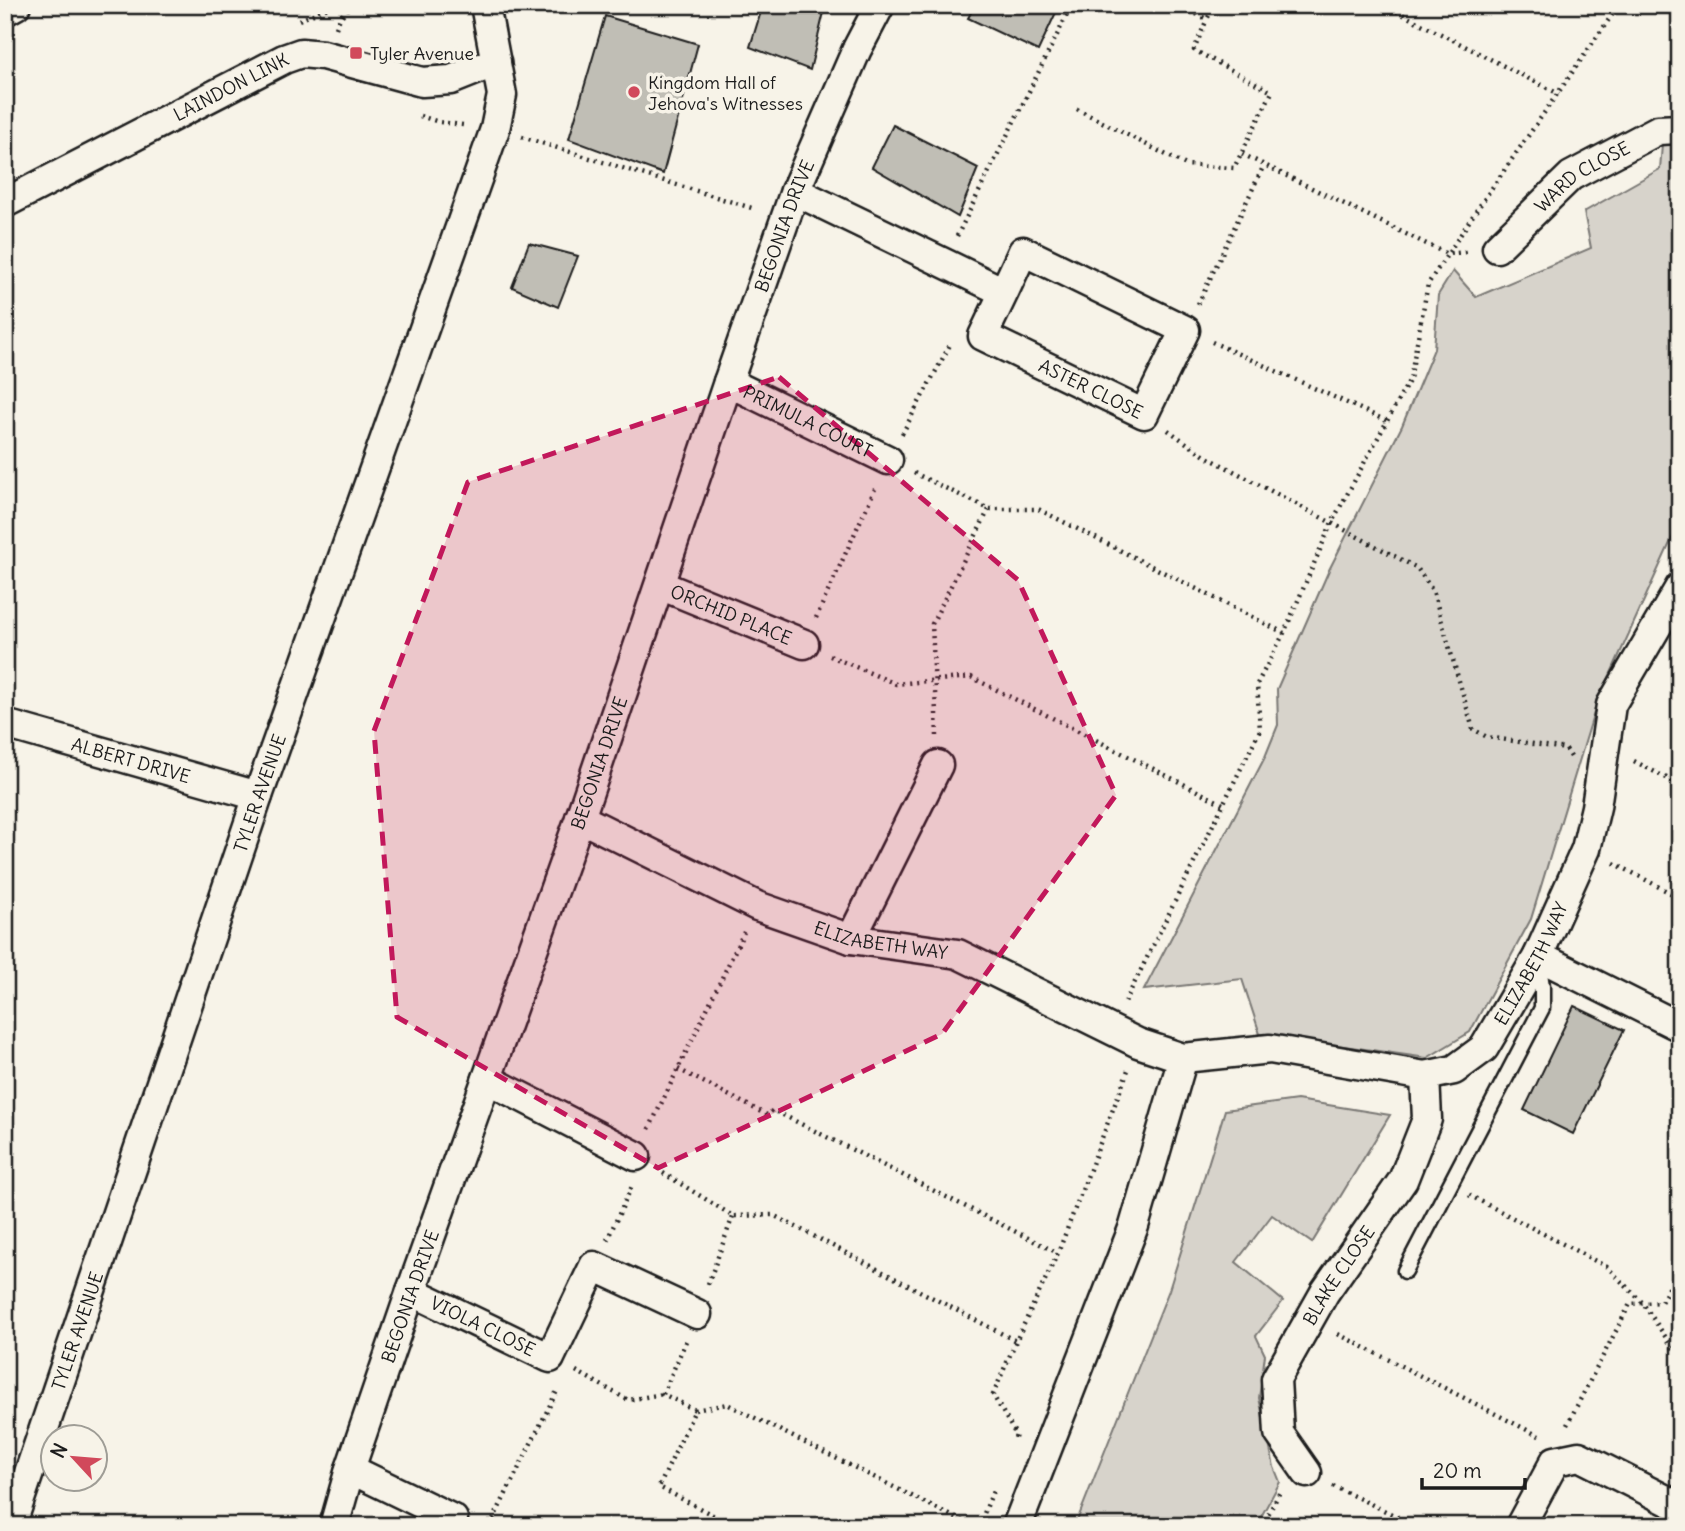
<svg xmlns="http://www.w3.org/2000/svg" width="1685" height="1531" font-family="Delius,sans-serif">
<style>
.green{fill:#d7d3cb;stroke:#7a7874;stroke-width:2}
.building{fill:#c0beb5;stroke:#1c1c1c;stroke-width:2}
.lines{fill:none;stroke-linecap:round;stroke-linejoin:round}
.lane-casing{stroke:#1c1c1c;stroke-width:19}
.street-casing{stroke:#1c1c1c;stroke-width:33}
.path{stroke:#1c1c1c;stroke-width:4.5;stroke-dasharray:2 5;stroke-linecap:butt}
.lane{stroke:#f7f3e8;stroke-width:14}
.street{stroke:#f7f3e8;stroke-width:28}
.marked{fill:#c2185b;fill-opacity:0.2;stroke:#c2185b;stroke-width:5;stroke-dasharray:14 9;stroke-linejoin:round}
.poi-dot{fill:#d1495b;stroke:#f7f3e8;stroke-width:2.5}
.labels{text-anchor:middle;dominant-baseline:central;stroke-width:7;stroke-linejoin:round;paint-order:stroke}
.poi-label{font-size:18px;fill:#1c1c1c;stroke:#f7f3e8;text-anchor:start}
.street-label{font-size:18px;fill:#1c1c1c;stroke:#f7f3e8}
</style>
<rect width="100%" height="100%" fill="#f7f3e8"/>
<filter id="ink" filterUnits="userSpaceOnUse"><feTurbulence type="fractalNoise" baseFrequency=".0143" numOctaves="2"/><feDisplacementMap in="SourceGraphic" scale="14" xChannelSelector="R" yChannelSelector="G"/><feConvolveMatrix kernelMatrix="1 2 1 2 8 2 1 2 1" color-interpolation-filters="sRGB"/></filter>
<g filter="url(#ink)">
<path class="green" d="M1662 145H1680V521L1596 706 1531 919 1470 1032 1427 1058 1260 1034 1242 979 1144 990 1265 757 1278 725 1277 689 1329 570 1402 426 1434 349 1438 295 1453 271 1476 297 1591 248 1584 212 1660 169Z
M1297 1100 1390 1115 1312 1243 1272 1215 1236 1262 1283 1301 1256 1336 1265 1355 1259 1398 1274 1467 1280 1482 1256 1526H1075L1169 1290 1225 1110Z"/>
<path class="building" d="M763 5H818L825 8 810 70 750 47Z
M975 5H1058L1059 6 1038 51 968 18Z
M605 16 698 44 663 174 569 139Z
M893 125 978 168 958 217 872 167Z
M529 243 578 256 558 307 512 287Z
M1574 1006 1624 1030 1573 1134 1524 1110Z"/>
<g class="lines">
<defs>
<path id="lane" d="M1405 1271 1542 1008V986L1538 960"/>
<g id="street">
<path d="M5 11 16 5"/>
<path id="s1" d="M795 191 1004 292 983 336 1144 414 1185 330 1023 251 1004 292"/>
<path id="s2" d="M5 203 284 59 301 53 323 55 422 82 451 80 496 62"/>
<path id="s3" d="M1497 248 1571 176 1658 130 1680 129"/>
<path id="s4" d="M728 382 888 460"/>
<path id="s5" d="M660 585 804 644"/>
<path id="s6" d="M5 724 258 796"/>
<path id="s7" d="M580 818 757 906 851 939 958 954 1138 1043 1183 1058 1270 1049 1425 1076 1454 1070 1484 1048 1538 956 1586 849 1596 807 1611 705 1680 587"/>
<path d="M851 939 938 765"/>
<path d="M1538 956 1680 1027"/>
<path d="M487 1079 636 1156"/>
<path id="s8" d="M411 1291 550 1358 594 1266 697 1314"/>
<path d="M350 1469 453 1519"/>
<path id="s9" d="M1307 1473 1279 1433 1276 1379 1325 1292 1403 1180 1427 1119 1425 1076"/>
<path id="s10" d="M11 1526 258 796 495 129 502 95 485 5"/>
<path id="s11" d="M334 1526 350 1469 411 1291 580 818 728 382 795 191 857 49 880 5"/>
<path d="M1017 1526 1134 1226 1183 1058"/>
<path d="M1520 1526 1555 1461 1579 1456 1680 1507"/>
</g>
</defs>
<use href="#lane" class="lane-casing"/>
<use href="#street" class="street-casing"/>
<path class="path" d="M1177 5 1207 19 1215 5
M1384 5 1559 94
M299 20 335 5
M336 28 340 18 350 5
M1077 109 1186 165 1234 168 1272 92 1194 50 1207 19
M420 116 439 122 463 125
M522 137 755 209
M1242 154 1447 254 1466 252
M957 236 1072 5
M1198 304 1264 165
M1212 342 1387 421
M1168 430 1205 456 1417 568 1433 591 1473 729 1487 737 1566 749 1571 757
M902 434 951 343
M914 473 989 509H1038L1284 633
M816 618 875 489
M830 656 896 684 971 677 1223 804
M937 736 932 624 989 509
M1634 761 1680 785
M1614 863 1680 898
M1125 1002 1260 730 1257 684 1284 633 1332 522 1410 379 1428 284 1476 211 1619 5
M678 1069 767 1115 773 1110 1058 1253
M649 1129 744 932
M663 1173 733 1216 773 1215 1016 1341
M1469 1195 1607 1267 1642 1302 1673 1348 1680 1351
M607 1240 633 1184
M708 1284 733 1216
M1338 1334 1539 1436
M686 1341 663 1394 695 1410 659 1487 728 1523 726 1526
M576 1371 628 1400 663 1394
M695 1410 727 1404 972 1526
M1567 1425 1630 1304 1661 1302 1680 1269
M1015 1438 1016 1435 993 1395 1016 1341 1058 1253 1128 1070
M1333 1486 1417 1526
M1188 1520 1202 1526
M490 1526 558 1389
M979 1526 993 1491
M1262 1526 1281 1490"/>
<use href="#lane" class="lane"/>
<use href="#street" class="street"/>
</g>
</g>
<path class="marked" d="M779 377 1018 580 1116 795 942 1034 658 1168 397 1017 374 731 468 482Z"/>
<g class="poi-dot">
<rect x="349" y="46" width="14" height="14" rx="3.5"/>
<circle cx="634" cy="92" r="7"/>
</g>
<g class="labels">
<g class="poi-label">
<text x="370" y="53">Tyler Avenue</text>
<text x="648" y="82">Kingdom Hall of<tspan x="648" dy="21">Jehova's Witnesses</tspan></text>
</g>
<g class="street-label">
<text stroke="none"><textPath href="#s2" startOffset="254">LAINDON LINK</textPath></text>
<text stroke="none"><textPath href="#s3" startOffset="112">WARD CLOSE</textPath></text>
<text stroke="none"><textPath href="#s11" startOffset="1376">BEGONIA DRIVE</textPath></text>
<text stroke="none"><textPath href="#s1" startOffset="401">ASTER CLOSE</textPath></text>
<text stroke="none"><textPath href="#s4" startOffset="89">PRIMULA COURT</textPath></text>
<text stroke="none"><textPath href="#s5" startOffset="77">ORCHID PLACE</textPath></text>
<text stroke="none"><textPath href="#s6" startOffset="131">ALBERT DRIVE</textPath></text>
<text stroke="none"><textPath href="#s11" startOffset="808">BEGONIA DRIVE</textPath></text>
<text stroke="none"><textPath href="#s10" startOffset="774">TYLER AVENUE</textPath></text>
<text stroke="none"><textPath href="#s7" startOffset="327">ELIZABETH WAY</textPath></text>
<text stroke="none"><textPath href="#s7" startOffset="1062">ELIZABETH WAY</textPath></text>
<text stroke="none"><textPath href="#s9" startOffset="224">BLAKE CLOSE</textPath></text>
<text stroke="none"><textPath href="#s11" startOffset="242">BEGONIA DRIVE</textPath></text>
<text stroke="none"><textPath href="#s8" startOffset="80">VIOLA CLOSE</textPath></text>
<text stroke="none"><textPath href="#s10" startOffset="206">TYLER AVENUE</textPath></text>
</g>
</g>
<rect width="1685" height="1531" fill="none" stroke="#f7f3e8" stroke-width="28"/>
<rect x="14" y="14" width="1657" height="1503" fill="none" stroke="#1c1c1c" stroke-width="2.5" filter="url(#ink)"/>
<g transform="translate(74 1458) rotate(296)"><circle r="33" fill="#f7f3e8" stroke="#9f9d96" stroke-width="2"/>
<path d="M0-5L12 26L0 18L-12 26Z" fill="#d1495b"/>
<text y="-10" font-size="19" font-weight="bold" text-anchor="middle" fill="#1c1c1c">N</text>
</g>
<path d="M1422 1478v10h103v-10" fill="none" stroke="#1c1c1c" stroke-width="3.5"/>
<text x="1433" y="1478" font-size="21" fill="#1c1c1c" stroke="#f7f3e8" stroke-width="5" paint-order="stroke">20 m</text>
</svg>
